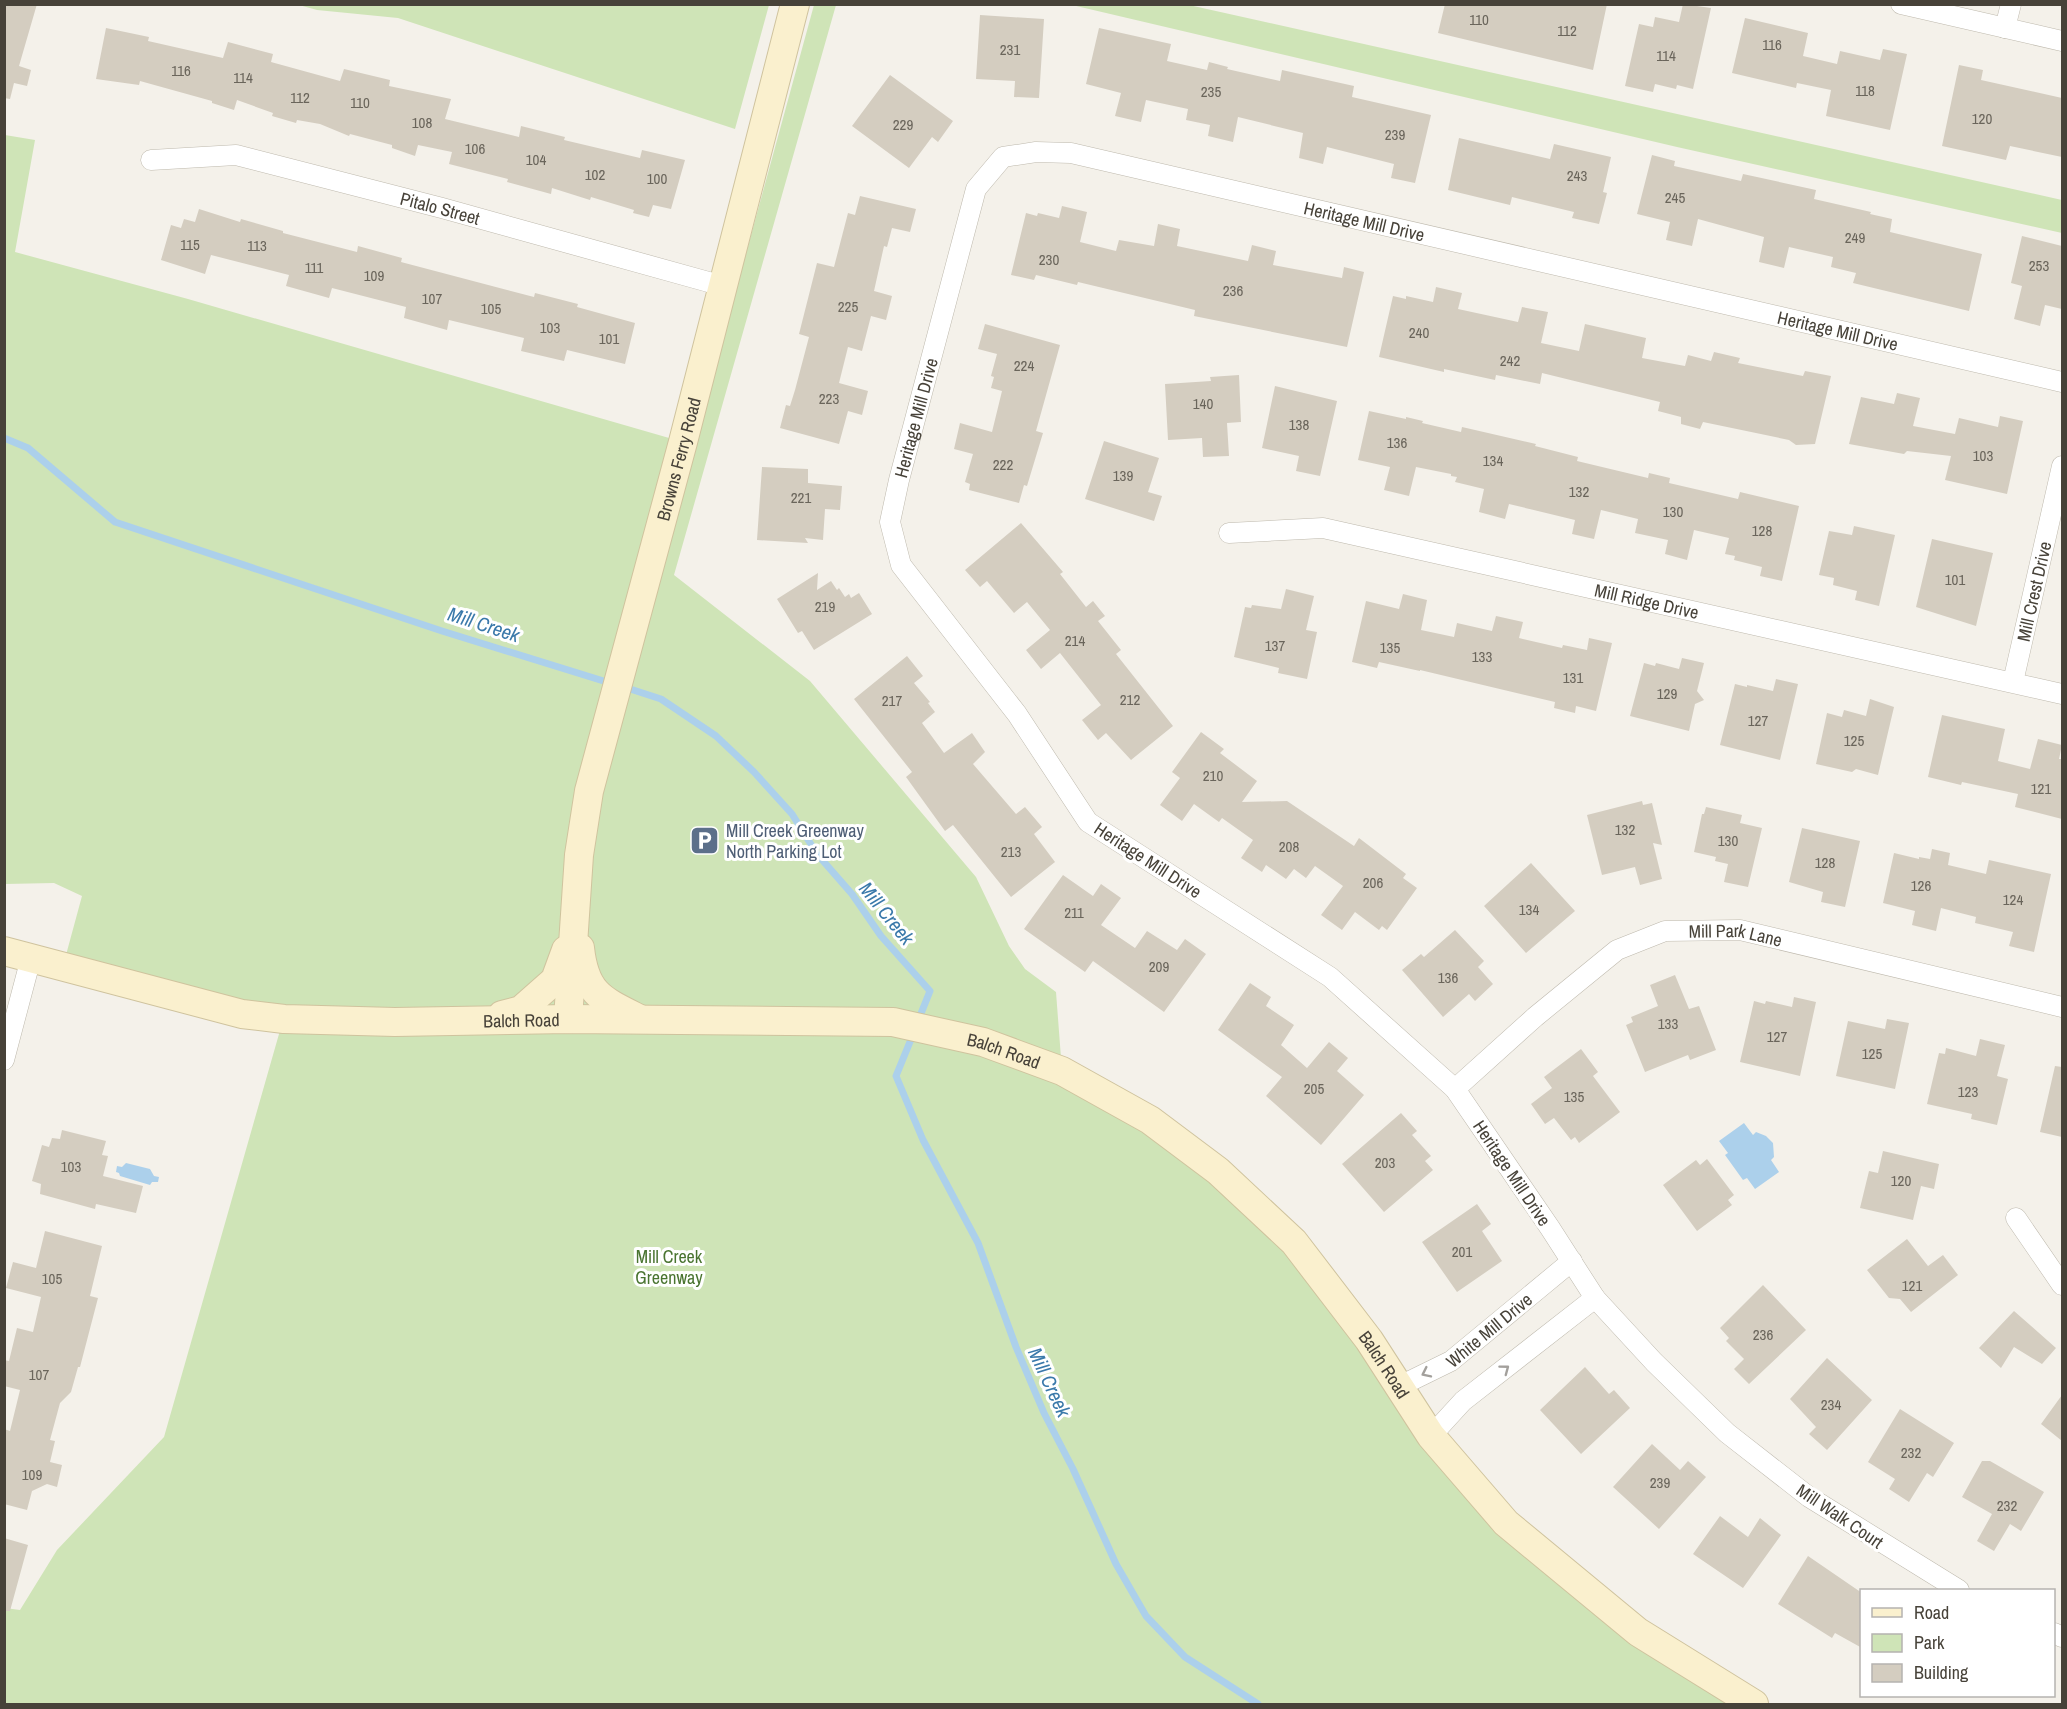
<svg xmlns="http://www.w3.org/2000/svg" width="2067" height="1709" font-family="'Archivo Narrow',sans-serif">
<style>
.green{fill:#cfe4b7}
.water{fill:#acd0eb}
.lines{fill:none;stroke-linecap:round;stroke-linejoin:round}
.stream{stroke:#acd0eb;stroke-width:7}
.building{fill:#d4cdc0}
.street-casing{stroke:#beb9ad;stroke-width:21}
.secondary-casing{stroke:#cfc39e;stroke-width:30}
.street{stroke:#fff;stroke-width:20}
.secondary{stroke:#faf0ce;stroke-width:28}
.oneway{stroke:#a3a09c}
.labels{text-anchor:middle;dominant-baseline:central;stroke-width:6;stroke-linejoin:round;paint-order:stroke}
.number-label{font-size:15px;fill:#6a655b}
.street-label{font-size:18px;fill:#474239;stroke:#fff}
.service-label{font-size:18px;fill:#4e5e75;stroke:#fff;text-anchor:start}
.park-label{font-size:18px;fill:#497430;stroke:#fff}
.water-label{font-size:20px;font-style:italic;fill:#3a79aa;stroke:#fff}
</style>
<rect width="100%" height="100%" fill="#f4f1ea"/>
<path class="green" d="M299 5H769L735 129 398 18 317 10Z
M814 5H836L674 575 810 681 976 877 1009 946 1025 969 1056 992 1062 1071 1218 1171 1506 1523 1754 1704H5V1608L20 1610 57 1550 164 1437 283 1020 63 966 82 896 54 883 5 884V135L35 140 15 252 188 299 683 442 660 568Z
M1072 5H1189L2062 200V233L1677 147Z"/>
<path class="water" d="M1744 1123 1753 1135 1756 1132 1766 1136 1773 1143 1774 1157 1771 1160 1779 1172 1755 1189 1747 1178 1743 1180 1725 1155 1728 1153 1719 1141Z
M126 1163 150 1169 154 1176 159 1177 158 1182H152L150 1185 120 1176 119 1173 116 1172 117 1166 122 1167Z"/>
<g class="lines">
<path class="stream" d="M4 438 28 448 115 522 442 631 610 683
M624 687 661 699 716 736 754 772 792 814 817 854 852 894 881 936 930 991 918 1021
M914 1032 896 1076 923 1140 978 1243 1016 1347 1044 1413 1073 1469 1116 1564 1146 1616 1185 1657 1258 1704"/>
</g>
<path class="building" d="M4 4H37L19 66 31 70 27 86 14 83 10 99 4 98Z
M1445 4H1607L1593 70 1438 33Z
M1683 4 1711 8 1693 89 1677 85 1676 89 1655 84 1653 92 1625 86 1639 24 1653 27 1655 17 1679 22Z
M980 15 1044 19 1039 98 1014 97 1015 81 976 79Z
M1745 18 1808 33 1803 56 1837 64 1840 51 1880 60 1883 49 1907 54 1890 130 1826 116 1831 90 1797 83 1796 88 1732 73Z
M106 28 149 37 148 41 223 58 228 42 273 54 271 62 340 81 344 69 390 80 389 86 451 99 445 119 519 137 521 126 565 137 564 140 640 158 642 150 685 160 671 209 653 205 649 217 633 213 634 210 591 197 590 200 552 188 551 194 507 182 508 179 449 164 452 152 418 145 415 156 392 148V145L350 134 349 136 320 124 297 120 296 123 272 116 273 113 237 100 234 110 212 103V101L140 81 139 85 96 79Z
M1099 28 1171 44 1167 61 1207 70 1209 62 1228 67 1227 69 1280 81 1282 70 1354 86 1352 97 1431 115 1415 183 1391 178 1394 164 1327 147 1323 164 1299 158 1303 133 1238 117 1233 142 1208 136 1210 125 1186 120 1188 109 1146 100 1141 122 1115 116 1121 93 1086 84Z
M1959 65 1983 70 1981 80 2062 98V157L2010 146 2006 160 1942 146Z
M890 75 953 121 938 142 932 137 909 168 852 126Z
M1459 138 1550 159 1554 144 1611 157 1603 192 1607 193 1599 224 1572 218 1574 212 1512 197 1510 205 1448 190Z
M1652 155 1675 161 1674 166 1741 181 1743 174 1816 190 1814 199 1871 212 1870 214 1892 219 1890 232 1982 254 1969 311 1853 283 1856 273 1831 267 1833 257 1789 247 1784 268 1759 262 1764 237 1698 219 1692 246 1666 240 1670 222 1637 214Z
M860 196 916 209 910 232 892 228 887 247 884 246 874 291 892 296 886 320 871 316 862 351 848 347 839 383 868 391 862 415 848 411 839 444 780 428 786 405 790 406 795 390 809 337 799 334 817 263 834 267 848 213 855 215Z
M1062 206 1087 212 1080 242 1116 251 1119 240 1154 246 1158 224 1180 229 1177 246 1248 261 1252 245 1276 251 1273 265 1342 278 1344 267 1364 272 1347 347 1194 316 1195 310 1078 282 1077 285 1036 275 1034 280 1011 275 1026 213 1037 216 1038 213 1059 218Z
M199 209 240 222 241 219 283 231V233L357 252 358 246 402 258 401 262 534 297 535 293 578 304 577 307 635 323 625 364 567 350 564 361 521 351 524 338 449 320 447 330 404 318 406 307 332 288 329 298 286 286 289 275 211 255 205 274 161 260 171 225 181 228 184 219 195 222Z
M2022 236 2062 246V309L2045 305 2040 326 2014 319 2022 286 2011 283Z
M1436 287 1462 293 1458 309 1518 322 1522 307 1548 312 1541 343 1579 351 1585 324 1646 338 1642 358 1685 366 1688 355 1711 361 1714 352 1740 358 1738 363 1803 376 1805 371 1831 376 1815 444 1796 445 1789 440 1703 422 1700 429 1681 424V417L1658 411 1660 402 1542 373 1540 384 1496 375 1495 380 1444 369V372L1379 357 1393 296 1406 299V296L1433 302Z
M985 324 1060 345 1036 431 1043 433 1027 486 1024 485 1019 503 969 490 970 484 965 482 973 454 954 449 960 423 992 432 1002 391 991 388 994 377 991 376 997 354 978 349Z
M1239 375 1241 422 1227 423 1229 456 1203 457 1202 438 1168 440 1165 384 1211 381 1210 377Z
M1275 386 1337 401 1320 476 1296 471 1299 456 1262 448Z
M1897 393 1920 398 1913 426 1955 434 1959 418 1998 427 2000 416 2023 421 2007 494 1945 480 1951 456 1907 451 1904 454 1849 444 1861 397 1894 404Z
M1369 411 1406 419V417L1423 421 1422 423 1461 432 1462 427 1536 444 1535 446 1578 457 1577 461 1648 478 1649 473 1670 478 1669 483 1738 499 1740 492 1799 506 1782 581 1760 576 1762 567 1734 560 1735 556 1725 554 1729 538 1694 530 1687 560 1665 554 1668 540 1635 533 1638 519 1601 510 1594 539 1572 534 1575 520 1509 504 1505 519 1479 512 1484 489 1455 482 1457 477 1451 476V474L1416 467 1409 496 1384 490 1390 467 1358 460Z
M1104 441 1159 458 1148 492 1162 496 1154 521 1085 499Z
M762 467 808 469V483L842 486 840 510 825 509 823 540 805 538 808 543 757 540Z
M1021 523 1063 572 1060 574 1086 607 1093 601 1105 616 1098 621 1121 650 1116 654 1173 726 1131 760 1106 733 1098 740 1082 720 1101 705 1060 653 1041 669 1026 650 1050 630 1027 602 1014 613 987 581 980 587 965 570Z
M1854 526 1895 535 1879 606 1855 600 1857 591 1833 585 1834 578 1819 575 1829 531 1852 535Z
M1932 539 1993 553 1976 626 1916 607Z
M818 573 817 590 831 581 837 590 839 588 845 597 849 594 851 598 859 593 872 614 814 650 802 631 798 633 777 599Z
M1286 589 1314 596 1306 630 1317 632 1307 679 1278 673 1279 668 1234 657 1245 607 1251 608 1252 605 1281 609Z
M1403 594 1427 600 1421 630 1454 637 1457 623 1492 631 1496 616 1523 622 1519 638 1562 648 1563 645 1587 650 1589 638 1612 643 1596 711 1576 706 1575 713 1554 708 1555 702 1420 670V671L1379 662 1377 668 1352 662 1366 601 1399 609Z
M907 656 923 676 914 683 930 702 928 703 935 712 922 723 944 753 972 733 985 752 973 764 1016 814 1025 807 1042 827 1034 834 1055 862 1011 897 953 825 945 831 906 777 912 772 854 699Z
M1682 658 1704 663 1697 691 1704 700 1695 704 1689 731 1630 716 1644 663 1655 666 1656 663 1679 669Z
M1776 679 1798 684 1780 760 1720 745 1735 684 1747 687V685L1773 691Z
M1870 699 1894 707 1878 775 1856 769 1852 772 1816 764 1827 713 1842 717 1844 710 1866 716Z
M1942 715 2005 729 1998 761 2030 769 2038 739 2062 745 2059 759H2062V819L2015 807 2018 794 1962 782 1961 785 1928 777Z
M1201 732 1224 749 1220 753 1257 781 1242 802 1287 801 1354 846 1359 838 1406 874 1403 878 1417 888 1387 930 1382 926 1379 930 1355 912 1342 930 1321 915 1343 886 1315 866 1306 878 1294 869 1286 879 1266 865 1262 872 1241 858 1253 840 1222 818 1219 822 1194 804 1182 821 1160 805 1180 778 1172 772Z
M1642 801 1643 805 1652 803 1662 845 1653 843 1662 879 1640 885 1635 867 1602 875 1587 815Z
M1706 807 1742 815 1740 823 1762 828 1748 887 1724 882 1728 864 1715 861 1716 857 1694 852 1702 814H1704Z
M1802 828 1860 841 1845 907 1821 902 1823 892 1789 882Z
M1932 849 1950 853 1948 865 1986 874 1989 860 2051 874 2034 952 2009 946 2013 932 1975 923 1976 917 1941 908 1936 931 1912 925 1915 911 1883 903 1894 853 1919 859V857L1930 859Z
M1531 863 1575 911 1526 953 1484 906Z
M1063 875 1093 896 1101 884 1121 898 1101 925 1135 948 1147 931 1177 950 1185 939 1206 954 1164 1012 1093 961 1085 972 1024 929Z
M1455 930 1484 961 1478 967 1493 984 1475 1001 1469 994 1443 1017 1402 970 1421 954 1424 957Z
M1675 975 1689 1009 1699 1006 1716 1050 1690 1060 1688 1055 1645 1072 1626 1025 1633 1022 1631 1017 1658 1006 1650 985Z
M1250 983 1271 997 1266 1006 1294 1025 1281 1045 1307 1068 1329 1042 1348 1058 1337 1071 1364 1095 1321 1145 1266 1096 1282 1077 1218 1030Z
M1794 997 1816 1002 1800 1076 1740 1062 1754 1001 1765 1004 1766 1001 1792 1007Z
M1887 1019 1909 1023 1895 1089 1836 1076 1848 1021 1885 1029Z
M1980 1039 2005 1045 1997 1076 2008 1079 1997 1125 1971 1119 1972 1114 1927 1104 1939 1053 1945 1054 1946 1048 1976 1056Z
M1581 1049 1598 1072 1593 1076 1620 1112 1579 1143 1575 1137 1571 1140 1554 1118 1545 1124 1531 1104 1552 1088 1544 1077Z
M2055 1066 2062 1067V1137L2040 1132Z
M1401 1113 1417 1131 1412 1135 1431 1156 1425 1161 1433 1170 1384 1212 1342 1164Z
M62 1130 106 1141 102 1155 108 1156 103 1176 143 1186 136 1213 96 1204 95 1209 40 1194 41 1184 32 1181 42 1145 49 1147 52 1138 60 1139Z
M1883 1151 1939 1164 1934 1189 1921 1186 1913 1220 1860 1208 1869 1171 1878 1173Z
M1707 1159 1734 1195 1728 1200 1732 1205 1697 1231 1663 1185 1696 1160 1700 1165Z
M1477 1204 1491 1224 1482 1231 1502 1261 1457 1292 1422 1242Z
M45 1231 102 1246 90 1296 98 1298 80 1367H78L71 1392 60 1403 50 1440 55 1441 50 1462 62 1465 57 1487 47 1484 32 1491 27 1510 4 1504V1429L10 1431 20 1390 4 1386V1360L9 1361 17 1328 33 1332 41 1297 6 1288 13 1262 36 1268Z
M1907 1239 1928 1266 1943 1255 1958 1275 1911 1312 1900 1299 1889 1298 1867 1270Z
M1763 1285 1806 1330 1749 1384 1734 1369 1744 1359 1726 1341 1729 1338 1720 1328Z
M2014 1311 2056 1348 2042 1364 2014 1347 2001 1368 1979 1348Z
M1827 1358 1872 1400 1827 1450 1809 1434 1816 1427 1790 1399Z
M1585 1367 1609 1394 1614 1390 1630 1408 1581 1454 1540 1410Z
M2062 1395V1441L2041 1424Z
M1900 1409 1954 1443 1933 1477 1927 1473 1909 1502 1889 1489 1895 1479 1868 1462Z
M1652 1444 1680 1470 1688 1461 1706 1477 1659 1529 1613 1487Z
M1982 1461H1990L2044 1492 2021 1531 2010 1524 1994 1551 1977 1541 1992 1514 1962 1497Z
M1720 1516 1748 1537 1760 1518 1781 1535 1743 1588 1693 1554Z
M4 1538 28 1545 10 1611H4Z
M1808 1556 1862 1593V1648L1835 1633 1832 1638 1778 1604Z"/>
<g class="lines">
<defs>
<g id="street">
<path d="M1901 4 2062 41"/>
<path d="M2005 28 2011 4"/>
<path id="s1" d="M151 160 236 155 442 208 723 286"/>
<path id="s2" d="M1229 533 1323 528 2062 694"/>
<path id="s3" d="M2013 682 2062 466"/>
<path d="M4 1060 31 958"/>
<path id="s4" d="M1455 1089 1535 1017 1617 950 1665 931 1740 930 2062 1007"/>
<path d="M2016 1218 2062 1285"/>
<path id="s5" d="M1398 1387 1451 1361 1572 1261"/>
<path d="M1431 1436 1463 1401 1595 1298"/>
<path id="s6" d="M1959 1590 1809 1497 1727 1433 1654 1362 1595 1298 1550 1228 1455 1089 1330 977 1088 822 1017 714 901 565 890 522 899 480 976 189 1003 157 1036 152 1071 153 2062 382"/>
<path d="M2054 1633 2062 1637"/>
</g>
<g id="secondary">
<path d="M580 948C585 994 602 1000 640 1019"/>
<path id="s7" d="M4 951 242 1014 284 1019 395 1022 568 1019 893 1022 983 1042 1062 1071 1150 1120 1218 1171 1294 1242 1369 1340 1431 1436 1506 1523 1638 1632 1754 1704"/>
<path d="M502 1015 521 1010 555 980 566 950"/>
<path id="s8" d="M568 1019 579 855 589 791 683 442 795 4"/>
</g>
</defs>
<use href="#street" class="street-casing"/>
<use href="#secondary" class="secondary-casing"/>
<use href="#street" class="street"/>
<use href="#secondary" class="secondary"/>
</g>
<defs><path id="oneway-chevron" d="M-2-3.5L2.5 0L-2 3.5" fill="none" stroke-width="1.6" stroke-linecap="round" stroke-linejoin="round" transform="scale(1.5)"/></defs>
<g class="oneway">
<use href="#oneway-chevron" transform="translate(1505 1369) rotate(-37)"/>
<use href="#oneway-chevron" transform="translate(1426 1373) rotate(154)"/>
</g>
<defs>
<symbol id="parking-square" viewBox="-11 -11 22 22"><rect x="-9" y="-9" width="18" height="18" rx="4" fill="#5c6f8a" stroke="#fff"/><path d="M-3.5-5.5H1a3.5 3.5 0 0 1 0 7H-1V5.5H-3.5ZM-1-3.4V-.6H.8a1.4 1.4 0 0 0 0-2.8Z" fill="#fff"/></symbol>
</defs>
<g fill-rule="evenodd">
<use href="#parking-square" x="688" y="824" width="33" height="33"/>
</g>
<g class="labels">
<g class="number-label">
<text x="1479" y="19">110</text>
<text x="1567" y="30">112</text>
<text x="1772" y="44">116</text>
<text x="1010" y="49">231</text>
<text x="1666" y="55">114</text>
<text x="181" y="70">116</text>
<text x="243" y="77">114</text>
<text x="1865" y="90">118</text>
<text x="1211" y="91">235</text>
<text x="300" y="97">112</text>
<text x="360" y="102">110</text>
<text x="1982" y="118">120</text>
<text x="422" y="122">108</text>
<text x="903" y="124">229</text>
<text x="1395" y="134">239</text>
<text x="475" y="148">106</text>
<text x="536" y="159">104</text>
<text x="595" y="174">102</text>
<text x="1577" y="175">243</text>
<text x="657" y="178">100</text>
<text x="1675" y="197">245</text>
<text x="1855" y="237">249</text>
<text x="190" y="244">115</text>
<text x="257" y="245">113</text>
<text x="1049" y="259">230</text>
<text x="2039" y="265">253</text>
<text x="314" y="267">111</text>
<text x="374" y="275">109</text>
<text x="1233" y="290">236</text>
<text x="432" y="298">107</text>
<text x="848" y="306">225</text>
<text x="491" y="308">105</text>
<text x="550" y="327">103</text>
<text x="1419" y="332">240</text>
<text x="609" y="338">101</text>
<text x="1510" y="360">242</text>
<text x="1024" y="365">224</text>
<text x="829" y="398">223</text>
<text x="1203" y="403">140</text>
<text x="1299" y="424">138</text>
<text x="1397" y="442">136</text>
<text x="1983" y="455">103</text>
<text x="1493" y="460">134</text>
<text x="1003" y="464">222</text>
<text x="1123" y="475">139</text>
<text x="1579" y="491">132</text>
<text x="801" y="497">221</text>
<text x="1673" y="511">130</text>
<text x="1762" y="530">128</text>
<text x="1955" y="579">101</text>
<text x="825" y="606">219</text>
<text x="1075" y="640">214</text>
<text x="1275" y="645">137</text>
<text x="1390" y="647">135</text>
<text x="1482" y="656">133</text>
<text x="1573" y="677">131</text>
<text x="1667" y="693">129</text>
<text x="1130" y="699">212</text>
<text x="892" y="700">217</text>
<text x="1758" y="720">127</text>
<text x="1854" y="740">125</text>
<text x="1213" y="775">210</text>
<text x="2041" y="788">121</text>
<text x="1625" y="829">132</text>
<text x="1728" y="840">130</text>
<text x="1289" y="846">208</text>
<text x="1011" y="851">213</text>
<text x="1825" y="862">128</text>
<text x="1373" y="882">206</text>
<text x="1921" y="885">126</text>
<text x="2013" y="899">124</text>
<text x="1529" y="909">134</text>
<text x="1074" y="912">211</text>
<text x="1159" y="966">209</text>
<text x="1448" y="977">136</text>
<text x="1668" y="1023">133</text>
<text x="1777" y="1036">127</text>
<text x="1872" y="1053">125</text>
<text x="1314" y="1088">205</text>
<text x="1968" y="1091">123</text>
<text x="1574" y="1096">135</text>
<text x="1385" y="1162">203</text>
<text x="71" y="1166">103</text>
<text x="1901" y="1180">120</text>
<text x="1462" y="1251">201</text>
<text x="52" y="1278">105</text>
<text x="1912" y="1285">121</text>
<text x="1763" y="1334">236</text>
<text x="39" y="1374">107</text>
<text x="1831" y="1404">234</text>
<text x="1911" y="1452">232</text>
<text x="32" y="1474">109</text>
<text x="1660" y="1482">239</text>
<text x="2007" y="1505">232</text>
</g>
<g class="street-label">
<text stroke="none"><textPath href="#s1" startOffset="296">Pitalo Street</textPath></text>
<text stroke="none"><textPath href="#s6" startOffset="2294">Heritage Mill Drive</textPath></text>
<text stroke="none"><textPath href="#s6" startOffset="2780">Heritage Mill Drive</textPath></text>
<text stroke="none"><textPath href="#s6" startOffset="1646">Heritage Mill Drive</textPath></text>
<text stroke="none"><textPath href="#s8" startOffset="573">Browns Ferry Road</textPath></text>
<text stroke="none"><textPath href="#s3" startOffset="93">Mill Crest Drive</textPath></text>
<text stroke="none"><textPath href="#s2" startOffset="426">Mill Ridge Drive</textPath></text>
<text transform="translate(1148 860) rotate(33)">Heritage Mill Drive</text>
<text stroke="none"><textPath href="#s4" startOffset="336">Mill Park Lane</textPath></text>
<text stroke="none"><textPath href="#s7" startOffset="526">Balch Road</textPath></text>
<text stroke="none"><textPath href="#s7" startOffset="1012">Balch Road</textPath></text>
<text transform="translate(1512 1173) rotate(56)">Heritage Mill Drive</text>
<text stroke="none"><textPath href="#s5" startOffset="108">White Mill Drive</textPath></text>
<text stroke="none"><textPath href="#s7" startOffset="1516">Balch Road</textPath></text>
<text transform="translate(1840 1516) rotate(34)">Mill Walk Court</text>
</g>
<g class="service-label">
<text x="726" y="830">Mill Creek Greenway<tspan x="726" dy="21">North Parking Lot</tspan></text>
</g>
<g class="park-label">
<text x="669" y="1256">Mill Creek<tspan x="669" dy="21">Greenway</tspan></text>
</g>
<g class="water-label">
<text transform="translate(484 624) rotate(18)">Mill Creek</text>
<text transform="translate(887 913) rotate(51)">Mill Creek</text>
<text transform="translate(1050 1382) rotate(65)">Mill Creek</text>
</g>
</g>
<rect width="2067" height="1709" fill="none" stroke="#474239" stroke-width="12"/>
<rect x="1860" y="1589" width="195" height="108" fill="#ffffff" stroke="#b5b3b0" stroke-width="1.5"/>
<rect x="1872" y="1608" width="30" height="9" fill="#faf0ce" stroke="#b5b3b0" stroke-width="1.5"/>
<text x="1914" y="1619" font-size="18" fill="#474239">Road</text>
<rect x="1872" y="1634" width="30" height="18" fill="#cfe4b7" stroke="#b5b3b0" stroke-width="1.5"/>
<text x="1914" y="1649" font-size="18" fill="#474239">Park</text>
<rect x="1872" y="1664" width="30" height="18" fill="#d4cdc0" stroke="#b5b3b0" stroke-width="1.5"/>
<text x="1914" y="1679" font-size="18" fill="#474239">Building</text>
</svg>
